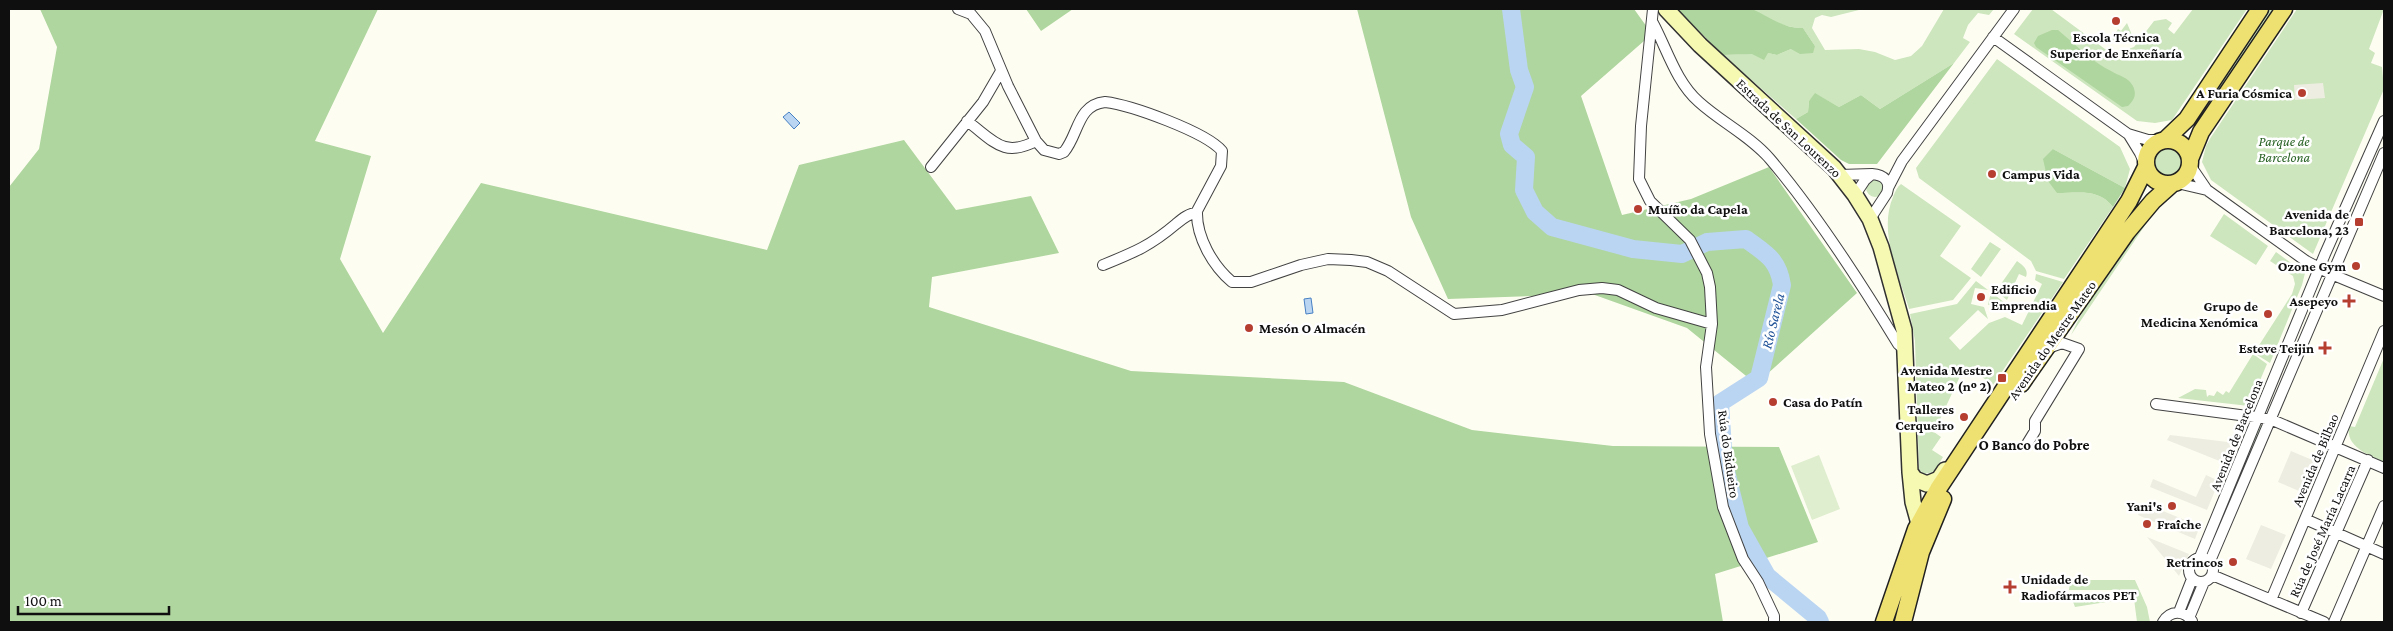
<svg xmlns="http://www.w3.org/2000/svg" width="2393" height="631" font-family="'Crimson Pro',serif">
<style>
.green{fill:#cde6be}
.forest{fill:#afd69e}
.pitch{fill:#dfeecf}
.plaza{fill:#eeede1}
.water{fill:#bad5f2;stroke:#4780c3}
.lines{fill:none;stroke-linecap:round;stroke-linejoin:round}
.river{stroke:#bad5f2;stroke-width:18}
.street-casing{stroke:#424242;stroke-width:12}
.secondary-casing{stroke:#313131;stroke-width:18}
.primary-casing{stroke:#202020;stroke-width:19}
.street{stroke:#fff;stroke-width:10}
.secondary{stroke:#f6f9b2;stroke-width:15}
.primary{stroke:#eee172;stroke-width:16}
.poi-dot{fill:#b53e31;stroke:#fff;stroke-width:2}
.labels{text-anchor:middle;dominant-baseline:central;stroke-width:5;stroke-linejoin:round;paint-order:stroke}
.poi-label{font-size:14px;font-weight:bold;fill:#0f0f0f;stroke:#fff;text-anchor:end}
.street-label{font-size:14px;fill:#0f0f0f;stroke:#fff}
.park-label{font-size:14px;font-style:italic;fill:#286224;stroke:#fff}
.water-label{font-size:15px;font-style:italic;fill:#215398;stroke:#fff}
.neighbourhood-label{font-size:15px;font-weight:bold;fill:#0f0f0f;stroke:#fff}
</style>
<rect width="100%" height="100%" fill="#fefdf2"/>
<path class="green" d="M1751 9H1863L1831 17 1822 15 1815 18 1812 28 1825 50 1859 49 1875 52 1895 60 1911 56 1922 46 1944 9H1994L1989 15 1978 13 1968 25 1963 38 1970 42 1954 63 1880 109 1861 95 1839 107 1816 94 1809 101 1808 112 1796 119 1723 55 1768 53 1777 55 1791 49 1815 46 1803 28C1786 29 1765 18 1751 9Z
M2033 9H2051L2105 49 2117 53 2134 47 2154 21 2166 19 2172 23 2168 29 2174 34 2193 9H2247L2172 120 2155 123 2137 121 2014 34Z
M2268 9H2276L2204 116 2199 114Z
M2297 9H2384L2369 49 2375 53 2371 63 2382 67 2384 89 2313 254 2211 180 2202 162 2206 146 2211 137Z
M2127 23 2132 35 2120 43 2111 41 2118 29 2121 31Z
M1997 59 2120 147 2130 169 2125 188 2053 149 2057 193C2078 193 2099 188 2113 207L2064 279 2036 271 2031 261 1919 178 1916 168Z
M2155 162a13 13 0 1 1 26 0a13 13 0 1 1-26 0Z
M1866 188a9 9 0 1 1 18 0a9 9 0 1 1-18 0Z
M1901 184 1961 226 1940 256 1971 278 1953 300 1909 309C1899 275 1878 232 1893 197 1895 192 1897 187 1901 184Z
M2224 214 2268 246 2256 265 2210 236Z
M2152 215 2071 335C2092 290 2120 252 2152 215Z
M1990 242 2001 249 1981 277 1971 269Z
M2276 252 2305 273 2302 285 2270 363 2254 353 2292 294 2295 284 2293 276 2270 261Z
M2017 261C2022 265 2029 269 2026 277L2019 274 2007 300 1996 291Z
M2036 274 2063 282 1993 385 1982 377 1979 368 1975 366 1969 371 1962 372 1934 432 1941 437 1932 450 1943 457 1934 472 1924 474 1919 470 1915 341 1910 314 1957 304 1976 281 1988 290 1975 288 1971 304 1984 307 1988 319 1978 310 1949 338 1960 350 1989 323 2005 317 2022 325 2042 284 2035 280Z
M1991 292 2005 303 2002 309 1999 301 1988 305Z
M2253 354 2267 364 2249 406 2178 398 2195 389 2206 390 2207 397 2209 395 2214 396 2217 391 2223 395 2226 391 2229 393Z
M2384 358V462C2369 455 2345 447 2349 426L2355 427Z
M2261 425 2263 426 2237 488 2235 487Z
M2070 580H2135L2147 607 2150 622H2137L2134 599H2126V590H2069Z
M2070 594 2119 600 2075 607Z"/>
<path class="forest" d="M40 9H378L315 141 371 156 340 259 383 333 481 183 767 250 799 165 904 140 956 210 1031 196 1059 253 932 277 929 307 1131 371 1344 382 1472 430 1613 446 1779 447 1818 542 1715 574 1723 622H9V187L39 149 57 47Z
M1026 9H1073L1041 31Z
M1357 9H1634L1652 34 1581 96 1622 215 1691 199 1769 167 1857 293 1756 384 1687 328 1592 294 1448 299 1411 217Z
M1677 9C1691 9 1742 6 1752 9 1768 16 1784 29 1803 28L1815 46 1813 53 1800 54 1791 49 1777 55 1768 53 1764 60 1752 54 1723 55Z
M2052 30H2058C2075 44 2092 62 2111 71 2119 76 2128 77 2133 86 2137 95 2134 100 2128 106L2122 107 2036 47 2034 43 2038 36Z
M1954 63 1877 164H1849L1841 160 1796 119 1808 112 1809 101 1815 93 1839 107 1861 95 1880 109Z
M2053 149 2125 188 2113 207C2099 188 2078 193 2057 193L2048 181 2043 159Z"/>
<path class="pitch" d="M1819 455 1840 509 1812 520 1791 466Z"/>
<path class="plaza" d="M2323 83 2325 98 2295 100 2294 85Z
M2170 435 2236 443 2227 464 2167 440Z
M2291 451 2317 462 2304 493 2278 482Z
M2206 475 2219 481 2207 510 2150 487 2153 479 2196 497Z
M2143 503 2200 526 2195 539 2138 515Z
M2261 525 2286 535 2271 569 2246 559Z
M2147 537 2189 554 2179 576Z"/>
<path class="water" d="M789 112 800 123 794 129 783 117Z
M1311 298 1313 313 1306 314 1304 299Z"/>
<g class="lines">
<path class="river" d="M1511 9 1519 70 1525 87 1509 134 1512 145 1526 157 1524 190 1535 212 1552 227 1633 249 1682 254 1707 242 1746 239C1766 254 1778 259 1782 285L1759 378 1720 403 1724 463 1740 528 1767 576 1818 618 1820 622"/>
<defs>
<path id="street" d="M958 9 971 14 985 31 1008 86 1036 141 1044 150 1059 154 1064 152C1079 134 1077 105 1105 102 1131 105 1206 132 1222 151L1221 166 1197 211C1196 237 1213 266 1232 282H1251L1301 265 1328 259 1351 260 1367 262 1388 271 1454 314 1502 310 1579 290 1602 288 1618 290 1656 308 1712 324
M1653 9 1641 126 1639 179 1650 201 1690 240 1707 273 1710 287 1712 324 1706 367 1710 434 1723 507 1743 559 1758 582 1774 616V622
M1653 23C1667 49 1676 82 1699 102 1721 122 1750 136 1770 159 1816 213 1861 283 1898 344L1906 351
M1993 37 2128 134 2148 140H2165
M967 121C994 141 1003 158 1036 141
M2129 135 2140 153 2146 167
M2190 165 2207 190 2306 261 2331 274 2384 296
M931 167 983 102 1001 71
M1840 175 1872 174
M2177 183 2207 190
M1888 188 1902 161 2014 9
M1855 195 1865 180 1872 174C1884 175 1891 181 1887 193L1870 219
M1103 265C1135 252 1150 246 1176 224 1182 219 1189 213 1197 213
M2156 404 2270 419 2384 468
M2027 444 2035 431V421L2079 349 2062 343 2048 348
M2305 519 2384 554
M2200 557 2325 254 2384 121
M2189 570a12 12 0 1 1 24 0a12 12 0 1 1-24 0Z
M2210 561 2384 153
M2212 575 2324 622
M2271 600 2384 331
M2179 612 2192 579
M2301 613 2368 460
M2189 618 2204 582
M2163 622C2170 610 2184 610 2192 621
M2334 622 2384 506"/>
<path id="secondary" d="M1666 9 1700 45 1834 168 1855 195 1870 219 1881 247 1904 330 1910 472 1913 502 1921 531
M1910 472 1915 479 1927 484 1939 479 1945 470"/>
<path id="primary" d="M2146 162a22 22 0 1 1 44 0a22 22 0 1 1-44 0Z
M2165 140 2187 119 2260 9
M2190 159 2201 132 2284 9
M2021 384 2127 232 2153 201 2172 184
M1884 622 1916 529 1938 489 2129 201 2146 167
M1903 622 1921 552 1943 499"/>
</defs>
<use href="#street" class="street-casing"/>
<use href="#secondary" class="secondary-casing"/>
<use href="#primary" class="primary-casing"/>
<use href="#street" class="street"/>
<use href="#secondary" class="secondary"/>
<use href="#primary" class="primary"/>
</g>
<g class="poi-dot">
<circle cx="2116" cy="21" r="5"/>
<circle cx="2302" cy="93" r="5"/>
<circle cx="1992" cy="174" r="5"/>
<circle cx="1638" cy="209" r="5"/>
<rect x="2354" y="217" width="10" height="10" rx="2.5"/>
<circle cx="2356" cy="266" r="5"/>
<circle cx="1981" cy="297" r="5"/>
<path d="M2346.5 293.5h5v5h5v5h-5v5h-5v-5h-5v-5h5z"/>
<circle cx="2268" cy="314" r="5"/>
<circle cx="1249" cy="328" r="5"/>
<path d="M2322.5 340.5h5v5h5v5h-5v5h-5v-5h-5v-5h5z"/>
<rect x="1997" y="373" width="10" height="10" rx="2.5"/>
<circle cx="1773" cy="402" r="5"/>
<circle cx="1964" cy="417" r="5"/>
<circle cx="2172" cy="506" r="5"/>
<circle cx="2147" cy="524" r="5"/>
<circle cx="2233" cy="562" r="5"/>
<path d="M2007.5 579.5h5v5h5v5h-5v5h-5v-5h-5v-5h5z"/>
</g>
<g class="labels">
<g class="poi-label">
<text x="2116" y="37" text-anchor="middle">Escola Técnica<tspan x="2116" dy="16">Superior de Enxeñaría</tspan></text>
<text x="2292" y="93">A Furia Cósmica</text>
<text x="2002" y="174" text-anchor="start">Campus Vida</text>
<text x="1648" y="209" text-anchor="start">Muíño da Capela</text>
<text x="2349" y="214">Avenida de<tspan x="2349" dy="16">Barcelona, 23</tspan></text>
<text x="2346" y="266">Ozone Gym</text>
<text x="1991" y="289" text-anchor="start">Edificio<tspan x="1991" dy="16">Emprendia</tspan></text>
<text x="2338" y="301">Asepeyo</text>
<text x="2258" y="306">Grupo de<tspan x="2258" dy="16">Medicina Xenómica</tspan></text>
<text x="1259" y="328" text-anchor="start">Mesón O Almacén</text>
<text x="2314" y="348">Esteve Teijin</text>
<text x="1992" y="370">Avenida Mestre<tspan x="1992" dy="16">Mateo 2 (nº 2)</tspan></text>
<text x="1783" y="402" text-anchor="start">Casa do Patín</text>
<text x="1954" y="409">Talleres<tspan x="1954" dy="16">Cerqueiro</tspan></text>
<text x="2162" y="506">Yani's</text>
<text x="2157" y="524" text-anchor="start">Fraîche</text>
<text x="2223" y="562">Retrincos</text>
<text x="2021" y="579" text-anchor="start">Unidade de<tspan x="2021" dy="16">Radiofármacos PET</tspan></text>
</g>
<g class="street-label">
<text transform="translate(1789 128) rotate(43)">Estrada de San Lourenzo</text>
<text transform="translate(2052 340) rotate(-55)">Avenida do Mestre Mateo</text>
<text transform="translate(2236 435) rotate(-68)">Avenida de Barcelona</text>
<text transform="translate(1729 454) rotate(82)">Rúa do Bidueiro</text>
<text transform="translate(2315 460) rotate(-67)">Avenida de Bilbao</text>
<text transform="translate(2322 531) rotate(-66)">Rúa de José María Lacarra</text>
</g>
<g class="park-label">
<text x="2284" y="141">Parque de<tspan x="2284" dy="16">Barcelona</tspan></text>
</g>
<g class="water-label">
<text transform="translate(1773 321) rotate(-76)">Río Sarela</text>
</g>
<g class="neighbourhood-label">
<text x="2034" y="445">O Banco do Pobre</text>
</g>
</g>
<rect width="2393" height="631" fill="none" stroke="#0f0f0f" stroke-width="20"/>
<path d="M18 606v8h151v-8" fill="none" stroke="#0f0f0f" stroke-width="2.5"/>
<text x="25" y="606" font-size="15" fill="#0f0f0f" stroke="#ffffff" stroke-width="4" paint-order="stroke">100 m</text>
</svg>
